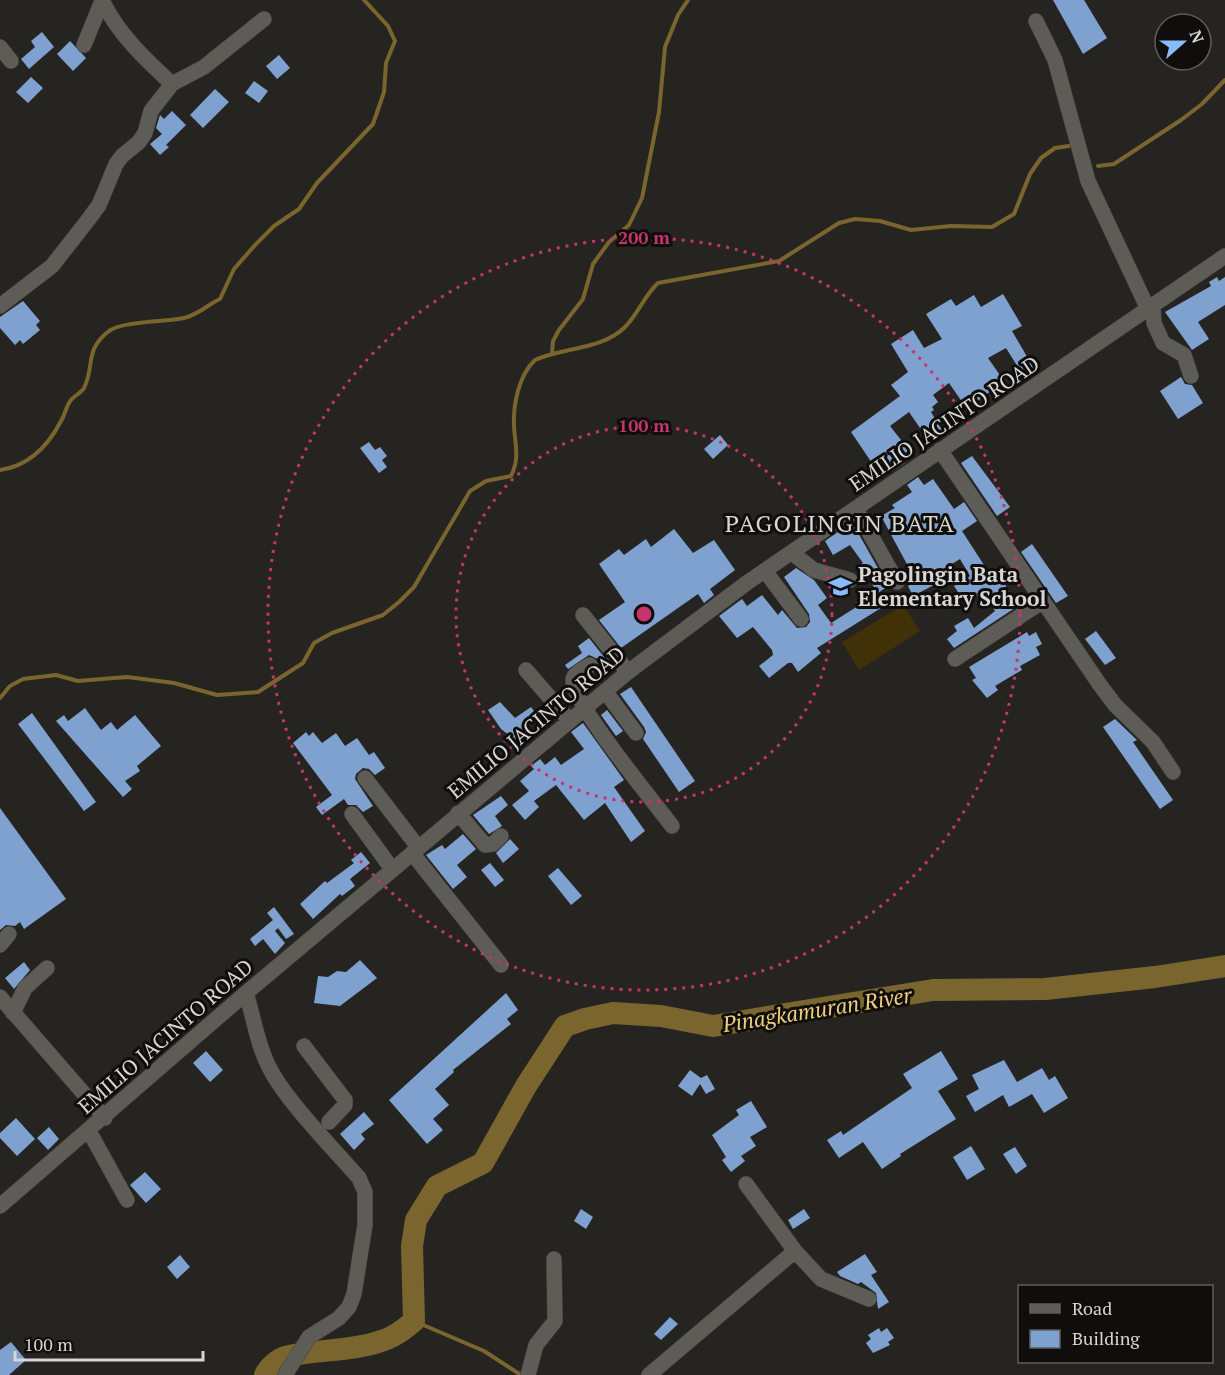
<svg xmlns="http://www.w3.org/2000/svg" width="1225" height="1375" font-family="'PT Serif',serif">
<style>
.green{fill:#403108}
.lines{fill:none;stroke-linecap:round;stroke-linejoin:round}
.stream{stroke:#7a652e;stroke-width:4}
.river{stroke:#7a652e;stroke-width:22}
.building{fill:#7fa1d0}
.minor-casing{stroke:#43423d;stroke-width:16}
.minor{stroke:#5e5c56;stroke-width:15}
.ring{fill:none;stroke:#c5346d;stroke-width:3;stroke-dasharray:3 6}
.labels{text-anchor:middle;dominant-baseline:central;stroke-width:6;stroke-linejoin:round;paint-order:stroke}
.street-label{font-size:21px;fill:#d7d6d2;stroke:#0f0e0c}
.poi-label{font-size:21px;font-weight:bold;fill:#d7d6d2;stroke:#0f0e0c;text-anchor:start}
.water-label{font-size:22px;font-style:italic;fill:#efcf7d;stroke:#0f0e0c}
.quarter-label{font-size:24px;letter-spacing:1.5px;fill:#d7d6d2;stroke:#0f0e0c}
.centre{fill:#c5346d;stroke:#0f0e0c;stroke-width:3}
.ring-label{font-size:18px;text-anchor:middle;font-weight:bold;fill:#c5346d;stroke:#0f0e0c;stroke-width:6;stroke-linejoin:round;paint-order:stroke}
</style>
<rect width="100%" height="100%" fill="#262420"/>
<path class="green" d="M903 605 920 631 859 670 842 642Z"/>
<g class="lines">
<path class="stream" d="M1098 166 1114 164 1181 120 1202 104 1225 80
M552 354 553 341 559 330 583 299 593 264 609 242 629 225 642 198 659 112 665 47 678 15 688 0
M0 470C29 466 48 446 61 421 65 415 66 406 71 400 74 396 81 393 84 388 95 366 84 350 109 331 123 321 165 322 184 318 198 315 207 305 220 299L234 269 255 245 274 226 299 209 317 183 373 124 384 92 386 63 395 41 388 26 364 0
M0 698 10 686 23 679 56 675 78 681 127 677 174 683 217 695 258 692 303 663 314 643 332 633 383 615 399 602 414 587 470 491 486 481 511 476C520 458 515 445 514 426 513 404 519 375 535 360 564 347 602 350 625 327 638 314 644 296 658 283L779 261 839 223 855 219 880 221 911 230 951 226 992 227 1014 214 1030 174 1041 158 1055 148 1069 146
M414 1321 484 1351 521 1375"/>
<path class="river" d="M265 1375C268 1368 278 1359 285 1357 315 1349 348 1352 378 1342 393 1338 402 1331 414 1321L412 1246 416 1220 437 1186 483 1163 526 1086 565 1026 585 1019 613 1013 661 1016 713 1026 933 990 1045 989 1155 977 1225 966"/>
</g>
<path class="building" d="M1053 0H1084L1107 38 1083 54Z
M42 32 54 47 29 69 21 59 35 47 31 41Z
M70 41 86 58 73 71 57 54Z
M279 55 290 68 277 79 266 66Z
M31 77 43 88 28 103 16 92Z
M254 81 268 91 259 103 245 93Z
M215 89 229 102 203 128 190 115Z
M172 111 186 125 166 145 169 147 160 155 150 144 162 134 156 128 160 115 164 119Z
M1217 277 1219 281 1225 277V305L1198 322 1209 339 1192 350 1165 312 1211 286 1209 282Z
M1003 294 1022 326 1012 331 1036 372 1026 380 1006 348 988 358 1004 381 967 409 949 383 933 395 938 402 932 407 934 410 931 412 943 432 929 441 909 412 890 426 909 450 900 457 905 463 891 472 882 461 874 466 851 432 900 396 891 385 908 372 891 344 913 330 924 348 942 339 926 314 951 299 956 306 974 295 981 307Z
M23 301 40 321 36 325 40 330 23 344 20 340 15 345 0 328V317Z
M1181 377 1185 384 1192 385 1203 403 1178 419 1160 391Z
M720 435 728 445 713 459 704 449Z
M369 442 375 450 380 447 387 456 382 460 387 467 379 473 360 448Z
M972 456 1010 507 997 516 961 463Z
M918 477 924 485 933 479 954 509 964 502 977 521 962 531 995 582 1001 578 1018 606 954 648 947 639 957 631 954 626 968 618 974 628 995 611 984 592 966 604 954 586 970 576 960 559 944 569 949 577 913 596 908 586 916 581 881 516 895 508 892 505 912 492 907 485Z
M852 522 888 586 878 593 859 565 863 563 850 545 833 555 825 541Z
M674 529 693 553 714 540 735 570 710 589 714 595 704 603 698 594 621 648 599 620 625 602 599 564 619 549 624 555 646 539 651 547Z
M1032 544 1068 596 1056 603 1021 552Z
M796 568 814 580 827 598 818 605 831 623 858 606 856 603 871 594 881 608 817 648 821 653 798 672 792 663H788L769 678 759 666 773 655 772 650 753 627 737 638 719 616 742 599 747 606 762 595 778 615 782 610 797 628 806 627 810 622 809 614 784 577Z
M1096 631 1116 658 1105 665 1085 639Z
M1027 632 1029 636 1036 632 1042 644 1036 647 1040 655 1020 666 1022 670 995 686 998 690 987 698 972 680 976 678 969 667Z
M589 638 608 662 599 669 598 659 589 655 568 669 565 665 582 653 578 646Z
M631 687 695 781 679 792 643 739 646 732 644 727 620 694Z
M500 702 515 718 531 707 538 717 529 724 515 740 501 729 488 710Z
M85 708 101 730 111 722 117 730 135 715 161 746 137 766 140 771 125 781 132 789 123 797 56 721 64 715 68 721Z
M607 710 623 731 616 736 601 715Z
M32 713 96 802 84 811 18 724Z
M1115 719 1137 740 1133 742 1173 800 1160 809 1103 727Z
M583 723 624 780 614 787 645 831 631 842 605 803 584 820 556 785 534 801 539 807 525 820 512 805 529 791 520 781 534 769 531 766 540 759 545 765 555 757 561 765 584 749 571 732Z
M306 732 309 736 313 732 322 743 336 733 345 746 357 738 369 755 374 752 385 768 375 775 369 769 363 768 356 774 355 779 373 806 363 812 356 805H348L344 799 322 815 316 807 332 795 293 743Z
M501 796 508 805 495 816 502 826 489 834 473 815Z
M0 808 66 899 24 929 20 922 15 926 6 925 0 930Z
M463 834 476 849 457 865 467 877 453 889 426 855 442 845 445 849Z
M510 839 519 849 503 863 496 853Z
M361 852 370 863 350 879 355 886 342 896 340 894 313 919 300 904 325 881 327 883 354 863 351 860Z
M490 863 504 880 495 887 481 870Z
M558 868 582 896 571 905 548 876Z
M274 907 294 934 286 939 278 928 275 931 285 943 275 954 263 939 255 946 250 939 273 920 267 913Z
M360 960 377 978 340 1006 314 1003 318 976 328 977 337 971 346 972Z
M24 962 30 970 14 989 5 978Z
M506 993 518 1010 507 1019 511 1024 453 1070 454 1072 435 1089 449 1105 433 1119 443 1130 427 1144 389 1100Z
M206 1051 223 1070 210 1082 193 1063Z
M941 1051 958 1079 938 1091 956 1119 900 1154 901 1156 882 1169 863 1142 839 1158 827 1140 841 1131 843 1135 912 1088 903 1074Z
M1004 1060 1017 1082 1042 1068 1049 1080 1055 1076 1068 1098 1044 1113 1032 1094 1009 1107 1003 1095 975 1112 966 1096 979 1089 972 1075Z
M690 1070 701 1078 707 1075 715 1089 706 1094 700 1084 692 1096 678 1086Z
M751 1101 767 1127 750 1137 756 1146 741 1156 745 1161 731 1172 722 1160 726 1157 712 1135 739 1115 736 1110Z
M364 1112 374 1124 361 1134 365 1139 354 1150 340 1134Z
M16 1118 35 1139 17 1156 0 1138V1133Z
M49 1127 59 1139 48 1150 37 1138Z
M971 1146 985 1169 967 1180 953 1157Z
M1015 1147 1027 1166 1016 1174 1003 1154Z
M145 1172 161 1189 146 1203 130 1185Z
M581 1209 593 1217 586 1229 574 1221Z
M804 1209 810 1218 793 1229 788 1220Z
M865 1254 877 1272 871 1275 889 1302 878 1309 876 1293 861 1282 858 1284 840 1276 837 1272Z
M180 1255 190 1267 177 1279 167 1267Z
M670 1317 678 1324 661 1340 654 1334Z
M879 1328 881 1332 887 1328 894 1338 888 1342 890 1345 873 1353 866 1343 871 1339 868 1335Z
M11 1342 26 1360 9 1375H0V1350Z"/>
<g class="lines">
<defs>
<path id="minor" d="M102 0C118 34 145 59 172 84L204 67 264 19
M1036 21 1055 60 1088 181 1148 309
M84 45 102 1
M0 47 11 61
M0 306 52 266 88 220 99 205 116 164 122 156 139 142 145 133 151 111 172 84
M1153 306 1154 323 1163 343 1184 355 1191 376
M940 450 1100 685 1115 705 1153 742 1173 772
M856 509 897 582
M792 553 814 570 850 580
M765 571 801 619
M583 615 628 672
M955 659 1043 601
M590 665C584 669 574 672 573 680 571 702 655 803 672 826
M526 670 570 721
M605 691 636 733
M365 778 418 847
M458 813 485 845 493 844 501 836
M352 814 392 869
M412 853 501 965
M0 945 9 934
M246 993C254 1018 257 1044 269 1067 286 1101 333 1148 359 1178L365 1192V1225L354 1294 349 1307 339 1318 309 1337 285 1375
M0 997 105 1118
M13 1013 25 988 47 968
M304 1046 345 1100V1105L329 1122
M89 1131 127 1200
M0 1206 246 993 628 672 748 582 1225 256
M795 1251 821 1279 869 1299
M528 1375 536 1345 555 1321 554 1259
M649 1375 795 1251 746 1184"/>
</defs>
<use href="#minor" class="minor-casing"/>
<use href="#minor" class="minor"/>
</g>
<g class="ring">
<circle cx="644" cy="614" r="188"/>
<circle cx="644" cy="614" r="376"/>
</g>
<defs>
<symbol id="school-bare" viewBox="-9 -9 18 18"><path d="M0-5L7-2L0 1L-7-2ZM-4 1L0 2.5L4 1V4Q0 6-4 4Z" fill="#89bafc" stroke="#0f0e0c" stroke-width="2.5" paint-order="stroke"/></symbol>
</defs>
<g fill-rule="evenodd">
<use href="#school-bare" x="824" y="570" width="33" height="33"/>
</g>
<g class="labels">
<g class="street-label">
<text transform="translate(944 423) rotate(-34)">EMILIO JACINTO ROAD</text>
<text transform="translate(536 722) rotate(-40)">EMILIO JACINTO ROAD</text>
<text transform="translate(165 1036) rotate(-41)">EMILIO JACINTO ROAD</text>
</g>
<g class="poi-label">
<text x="858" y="574">Pagolingin Bata<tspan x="858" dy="24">Elementary School</tspan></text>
</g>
<g class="water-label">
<text transform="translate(817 1009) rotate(-9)">Pinagkamuran River</text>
</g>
<g class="quarter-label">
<text x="840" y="523">PAGOLINGIN BATA</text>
</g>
</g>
<circle cx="644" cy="614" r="9" class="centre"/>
<g class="ring-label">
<text x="644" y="244">200 m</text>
<text x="644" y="432">100 m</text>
</g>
<rect x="1018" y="1285" width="195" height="78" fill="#0f0e0c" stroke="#5f5e5b" stroke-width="1.5"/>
<rect x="1030" y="1304" width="30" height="9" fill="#5e5c56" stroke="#5f5e5b" stroke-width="1.5"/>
<text x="1072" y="1315" font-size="18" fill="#d7d6d2">Road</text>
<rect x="1030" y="1330" width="30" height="18" fill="#7fa1d0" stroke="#5f5e5b" stroke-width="1.5"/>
<text x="1072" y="1345" font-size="18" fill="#d7d6d2">Building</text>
<g transform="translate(1183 42) rotate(69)"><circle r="28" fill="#0f0e0c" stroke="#5f5e5b" stroke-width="1.5"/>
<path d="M0-4.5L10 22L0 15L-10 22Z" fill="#89bafc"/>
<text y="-9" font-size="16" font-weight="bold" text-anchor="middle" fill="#d7d6d2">N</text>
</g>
<path d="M15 1351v9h188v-9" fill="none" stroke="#d7d6d2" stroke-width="3"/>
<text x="24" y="1351" font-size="18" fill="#d7d6d2" stroke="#0f0e0c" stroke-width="4.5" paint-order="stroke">100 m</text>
</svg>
